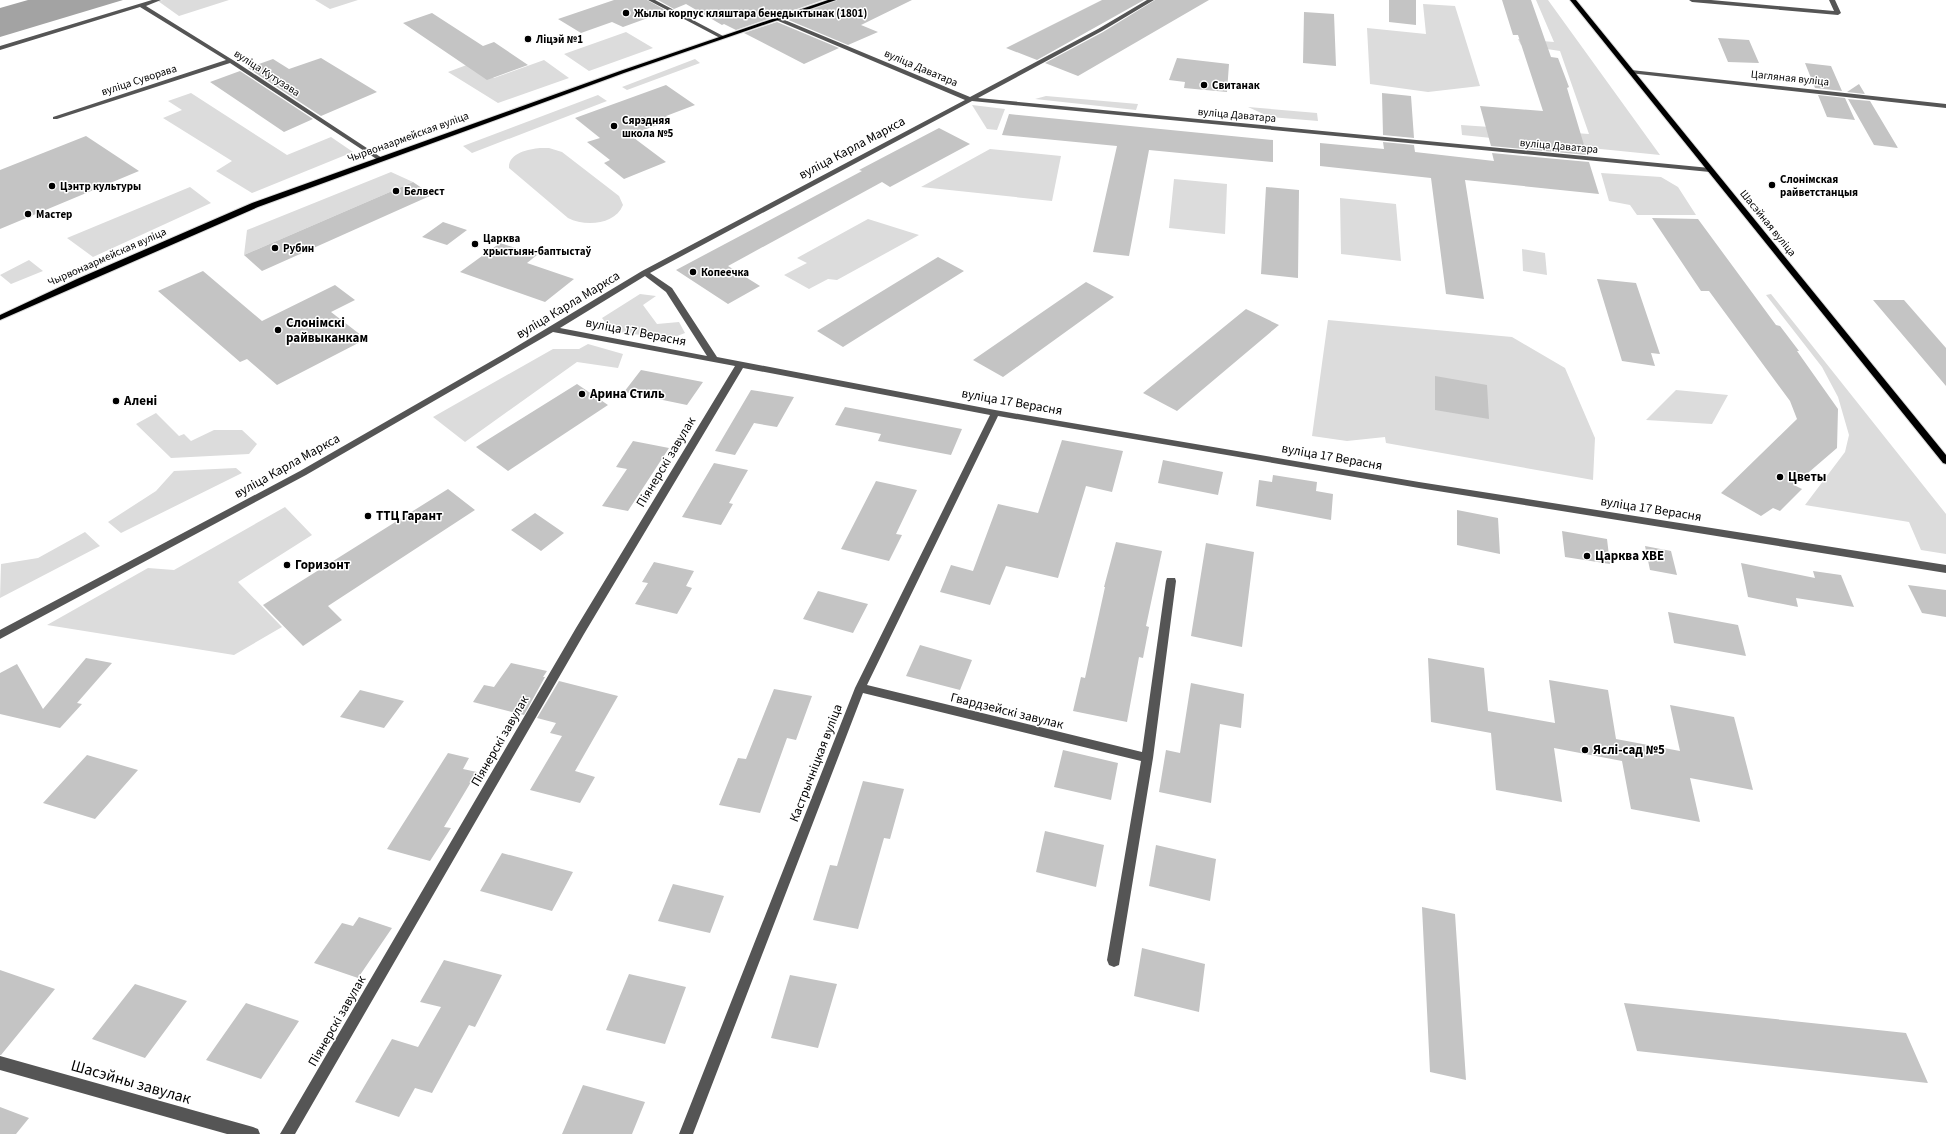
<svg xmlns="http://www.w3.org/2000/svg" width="1946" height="1134" font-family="'Source Sans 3',sans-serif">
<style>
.green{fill:#dcdcdc}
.water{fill:#a3a3a3}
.building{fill:#c4c4c4}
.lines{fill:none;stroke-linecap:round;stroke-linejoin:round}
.major-casing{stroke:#dbdbdb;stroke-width:2}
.minor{fill:#555;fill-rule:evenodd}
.major{fill:#000;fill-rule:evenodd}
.poi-dot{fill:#000;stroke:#fff;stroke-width:1.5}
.labels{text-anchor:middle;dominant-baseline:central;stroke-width:3;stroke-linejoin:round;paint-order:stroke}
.far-poi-label{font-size:11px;font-weight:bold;fill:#000;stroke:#fff;text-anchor:start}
.far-street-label{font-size:11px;fill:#000;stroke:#fff}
.street-label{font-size:13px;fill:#000;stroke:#fff}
.poi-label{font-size:13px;font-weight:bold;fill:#000;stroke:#fff;text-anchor:start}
.near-street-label{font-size:16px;fill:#000;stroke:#fff}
</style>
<rect width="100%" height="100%" fill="#fff"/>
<path class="green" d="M163 0H229L179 16 158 1Z
M315 0H358L330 9Z
M1536 0H1548L1660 155 1462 135 1461 125 1589 134 1560 51 1521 45 1518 39 1554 42Z
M1423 4 1455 6 1480 86 1428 92 1370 84 1367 28 1426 34Z
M626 32 653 48 589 71 564 54Z
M695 59 700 63 627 90 622 87Z
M544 60 569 78 498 103 448 72 472 63 494 78Z
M191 93 287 155 331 137 353 152 252 193 216 171 232 161 163 118 182 110 168 101Z
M598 95 607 101 472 153 463 146Z
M1046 96 1138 104 1136 110 1035 99Z
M972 105 1005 109 997 130 987 129Z
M1248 107 1317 113 1318 121 1270 117Z
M540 148H549L562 152 619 196 623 205C615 225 585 227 568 218L509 168C508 153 529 149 540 148Z
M990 149 1061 156 1052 201 921 187Z
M391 172 413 182 244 255 247 230Z
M1601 173 1661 177 1678 187 1696 215H1637L1630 205 1609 201Z
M1174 179 1227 184 1225 234 1169 228Z
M190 187 211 203 93 257 67 238Z
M1340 198 1396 204 1401 261 1341 254Z
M868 219 919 235 837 280 828 279 809 289 784 275 807 263 797 258Z
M1522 249 1545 253 1547 275 1523 271Z
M29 260 43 271 11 284 0 275Z
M640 294 656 296 643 305 657 324 679 322 685 333 669 339 612 331 602 318Z
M1771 294 1946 514V554L1921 550 1909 522 1805 505 1845 452 1849 435 1838 397 1822 367 1766 295Z
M1328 320 1512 337 1565 368 1595 438 1593 480 1386 443 1385 437 1347 441 1312 436Z
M588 344 623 354 618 368 577 362 465 442 433 417 553 349H579Z
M1676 390 1728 395 1712 424 1646 420Z
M156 413 179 436 184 434 191 441 214 430H242L257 444 249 454 171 458 136 424Z
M236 468 242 473 121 533 108 522 156 491 174 471Z
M285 507 312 535 238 582 282 627 234 655 47 625 148 568 174 570Z
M85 532 100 546 0 598 1 564 38 558Z"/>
<path class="water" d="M28 0H123L0 37V8Z"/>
<path class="building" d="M614 0H647L667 11 623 27 612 22 581 33 558 19Z
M658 0H823L736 30 724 24 722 25 686 4 674 9Z
M837 0H912L861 25 878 32 848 45 786 19Z
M1102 0H1144L1037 60 1006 48Z
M1155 0H1209L1078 76 1045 63 1103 32Z
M1389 0H1416V25L1389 22Z
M1502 0H1531L1551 57 1558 58 1569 87 1567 88 1587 155 1491 146 1480 106 1543 111 1518 35H1513Z
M1304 12 1334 14 1336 66 1303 63Z
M432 13 483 46 494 42 528 65 487 80 403 23Z
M777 22 839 48 804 64 744 33Z
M1718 38 1749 40 1759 63 1728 62Z
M321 58 377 92 321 116 248 68 273 59 289 69Z
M1177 58 1229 64 1227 92 1184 88 1185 82 1169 80Z
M1805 63 1831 66 1842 91 1815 88Z
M240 71 313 119 284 132 210 82Z
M1859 84 1865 94 1847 92Z
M666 85 695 105 666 116 671 120 630 135 666 162 624 179 604 163 610 160 587 142 600 138 575 118Z
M1382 93 1411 96 1414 138 1383 135Z
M1818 95 1845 98 1855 120 1827 117Z
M1848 99 1870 101 1898 148 1874 145Z
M1009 114 1273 140V162L1149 150 1129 256 1093 252 1117 146 1002 135Z
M939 128 970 144 890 187 882 182 728 266 760 286 728 304 676 270 862 171 859 170Z
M86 136 139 171 0 229V170Z
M1383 142 1414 145 1415 152 1494 161 1492 153 1589 162 1599 194 1465 180 1484 299 1446 294 1431 178 1320 166V143L1384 149Z
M413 182 432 195 262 271 244 255Z
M1266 187 1299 190 1298 278 1261 274Z
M1652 218 1698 219 1776 325 1780 326 1799 351H1797L1838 409 1837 448 1794 485 1802 489 1780 511 1773 508 1761 516 1721 493 1797 419 1790 401 1709 291H1701Z
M443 222 467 230 447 245 422 237Z
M500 243 537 255 527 263 574 279 545 302 460 272Z
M938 257 964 271 843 347 817 331Z
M203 271 262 321 335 285 355 300 331 312 366 339 277 385 247 359 240 362 158 291Z
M1597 279 1636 283 1660 354 1651 353 1655 366 1622 361Z
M1086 282 1114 297 1003 377 973 360Z
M1873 300H1904L1946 348V386Z
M1246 309 1279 325 1177 411 1143 393Z
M641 370 703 382 687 405 624 392Z
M1435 376 1487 385 1489 419 1435 410Z
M577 384 608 405 508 471 476 447Z
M751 390 794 397 777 427 754 423 735 455 715 451Z
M845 407 962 429 951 455 878 441 881 434 835 425Z
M1062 440 1123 451 1112 492 1086 486 1058 578 1006 566 990 605 940 592 951 565 973 571 998 504 1038 513Z
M633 441 669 448 628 511 602 506 627 469 616 467Z
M1163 460 1223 472 1218 495 1158 483Z
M714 463 748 470 729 503 733 504 721 525 682 517Z
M1273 475 1317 482 1316 491 1333 494 1331 520 1256 506 1259 480 1272 482Z
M876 481 917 490 896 534 902 535 889 561 841 549Z
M448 489 475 510 328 606 342 620 303 646 263 605Z
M1457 510 1498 518 1500 554 1457 545Z
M535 513 564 533 541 551 511 530Z
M1562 531 1607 539 1610 564 1565 557Z
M1116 542 1162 551 1146 626 1149 627 1143 658 1139 657 1127 722 1073 711 1081 677 1085 678 1105 587H1104Z
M1206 543 1254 552 1242 647 1191 636Z
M1645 546 1671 551 1677 575 1650 570Z
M654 562 694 571 686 586 692 588 677 614 635 604 648 583 642 582Z
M1741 563 1815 578 1813 571 1841 575 1854 607 1796 598 1798 607 1748 597Z
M1908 585 1946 590V617L1922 613Z
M818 591 868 604 853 633 803 619Z
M1668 612 1738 625 1746 656 1674 643Z
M920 645 972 660 960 690 906 676Z
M86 658 112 663 77 703 82 704 60 728 0 714V673L17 664 43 709Z
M1428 658 1484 668 1488 711 1555 723 1549 680 1608 690 1616 739 1680 751 1670 705 1734 717 1753 790 1690 778 1700 822 1631 809 1622 761 1554 748 1562 802 1496 790 1491 733 1431 722Z
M511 663 547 671 543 677H545L524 715 473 702 484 685 494 687Z
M559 681 618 696 575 771 595 777 580 803 530 790 562 736 550 733 556 723 537 718Z
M1191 683 1244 694 1241 728 1220 724 1211 803 1159 792 1166 750 1180 753Z
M774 689 812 696 796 740 787 738 760 813 719 805 738 758 746 759Z
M360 690 404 701 384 728 340 717Z
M1063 750 1118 763 1111 800 1054 787Z
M448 753 469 758 463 769 477 772 444 827 451 828 430 861 387 849Z
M87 755 138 770 95 819 43 803Z
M863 781 904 789 890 839 884 838 858 929 813 920 830 865 837 866Z
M1045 831 1104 845 1096 887 1036 872Z
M1156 845 1216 859 1210 901 1149 886Z
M502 853 573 872 552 911 480 891Z
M673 884 724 896 710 933 658 921Z
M1422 907 1455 914 1466 1080 1430 1072Z
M359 917 392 928 358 978 314 963 342 923 353 926Z
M1142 948 1205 964 1199 1012 1134 996Z
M444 960 502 975 475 1027 469 1025 432 1093 415 1088 399 1117 355 1102 392 1039 418 1047 441 1007 420 1002Z
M0 970 55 989 1 1055H0Z
M629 974 686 987 665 1044 606 1030Z
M790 975 837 984 818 1048 771 1038Z
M135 984 187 1001 145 1058 92 1039Z
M246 1003 299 1021 261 1079 206 1060Z
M1624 1003 1906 1033 1928 1083 1637 1051Z
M583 1085 645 1102 632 1134H562Z
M0 1107 29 1118 16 1134H0Z"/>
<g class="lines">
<defs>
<path id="major" d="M828 0H836L624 73 258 207 0 320V315L77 279 252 203 620 71Z
M1570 0H1576L1946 455V464L1943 463Z"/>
</defs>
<use href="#major" class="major-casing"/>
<path class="minor" d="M152 0H161L146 6 236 62 382 158V160H378L230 63 57 119H53V117L226 60 140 7 0 50V46Z
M648 0H655L725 37 720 38Z
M1147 0H1154L1102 31 978 98 1710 168 1713 170 1710 172 972 101 650 273 672 288 717 357 995 410 1419 482 1946 565V573L1419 488 998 416 867 685 1142 752 1166 581 1167 578H1175L1176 581 1153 758 1119 965 1114 967 1109 965 1107 960 1141 761 863 693 693 1134H679L855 688 990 415 743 368 584 634 295 1134H280L576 628 735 366 553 332 306 475 0 639V630L300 471 509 351 642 271 965 100 776 20V18H780L970 97 1098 29ZM645 276 666 292 707 356 560 328Z
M1689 0H1711L1834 11 1829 0H1835L1841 13 1838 15 1692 2Z
M1631 70 1946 104V108L1629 73V71Z
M0 1056 253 1127 258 1129 260 1134H227L0 1070Z"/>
<use href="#major" class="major"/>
</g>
<g class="poi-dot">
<circle cx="626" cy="13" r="4"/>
<circle cx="528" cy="39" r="4"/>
<circle cx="1204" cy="85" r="4"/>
<circle cx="614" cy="126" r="4"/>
<circle cx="1772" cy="185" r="4"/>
<circle cx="52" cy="186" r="4"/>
<circle cx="396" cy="191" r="4"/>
<circle cx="28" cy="214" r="4"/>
<circle cx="475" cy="244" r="4"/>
<circle cx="275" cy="248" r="4"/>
<circle cx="693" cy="272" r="4"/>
<circle cx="278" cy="330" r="4"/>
<circle cx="582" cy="394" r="4"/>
<circle cx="116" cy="401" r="4"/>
<circle cx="1780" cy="477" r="4"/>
<circle cx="368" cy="516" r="4"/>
<circle cx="1587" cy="556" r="4"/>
<circle cx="287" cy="565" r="4"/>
<circle cx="1585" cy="750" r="4"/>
</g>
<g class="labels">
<g class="far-poi-label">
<text x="634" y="13">Жылы корпус кляштара бенедыктынак (1801)</text>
<text x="536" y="39">Ліцэй №1</text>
<text x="1212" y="85">Свитанак</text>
<text x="622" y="120">Сярэдняя<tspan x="622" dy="13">школа №5</tspan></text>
<text x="1780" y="179">Слонімская<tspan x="1780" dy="13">райветстанцыя</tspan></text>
<text x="60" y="186">Цэнтр культуры</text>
<text x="404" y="191">Белвест</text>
<text x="36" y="214">Мастер</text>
<text x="483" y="238">Царква<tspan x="483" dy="13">хрыстыян-баптыстаў</tspan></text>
<text x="283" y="248">Рубин</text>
<text x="701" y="272">Копеечка</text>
</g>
<g class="far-street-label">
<text transform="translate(921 68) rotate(23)">вуліца Даватара</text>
<text transform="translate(267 73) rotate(33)">вуліца Кутузава</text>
<text transform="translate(1790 78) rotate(6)">Цагляная вуліца</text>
<text transform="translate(139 80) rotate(-18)">вуліца Суворава</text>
<text transform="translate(1237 115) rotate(5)">вуліца Даватара</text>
<text transform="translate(408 137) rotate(-20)">Чырвонаармейская вуліца</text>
<text transform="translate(1559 146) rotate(5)">вуліца Даватара</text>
<text transform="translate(1768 223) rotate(51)">Шасэйная вуліца</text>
<text transform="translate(107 257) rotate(-24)">Чырвонаармейская вуліца</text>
</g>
<g class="street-label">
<text transform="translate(852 148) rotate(-28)">вуліца Карла Маркса</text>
<text transform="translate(568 305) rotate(-31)">вуліца Карла Маркса</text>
<text transform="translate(636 332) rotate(11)">вуліца 17 Верасня</text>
<text transform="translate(1012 402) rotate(10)">вуліца 17 Верасня</text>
<text transform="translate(1332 457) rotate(10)">вуліца 17 Верасня</text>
<text transform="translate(666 462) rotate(-59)">Піянерскі завулак</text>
<text transform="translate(287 466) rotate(-29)">вуліца Карла Маркса</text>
<text transform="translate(1651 509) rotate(9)">вуліца 17 Верасня</text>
<text transform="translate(1007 711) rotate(14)">Гвардзейскі завулак</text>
<text transform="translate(500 741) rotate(-60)">Піянерскі завулак</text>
<text transform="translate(816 763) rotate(-69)">Кастрычніцкая вуліца</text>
<text transform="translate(337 1021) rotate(-60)">Піянерскі завулак</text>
</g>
<g class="poi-label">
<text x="286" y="323">Слонімскі<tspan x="286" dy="15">райвыканкам</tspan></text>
<text x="590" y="394">Арина Стиль</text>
<text x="124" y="401">Алені</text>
<text x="1788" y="477">Цветы</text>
<text x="376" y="516">ТТЦ Гарант</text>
<text x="1595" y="556">Царква ХВЕ</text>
<text x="295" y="565">Горизонт</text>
<text x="1593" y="750">Яслі-сад №5</text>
</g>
<g class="near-street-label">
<text transform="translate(131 1082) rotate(16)">Шасэйны завулак</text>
</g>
</g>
</svg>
